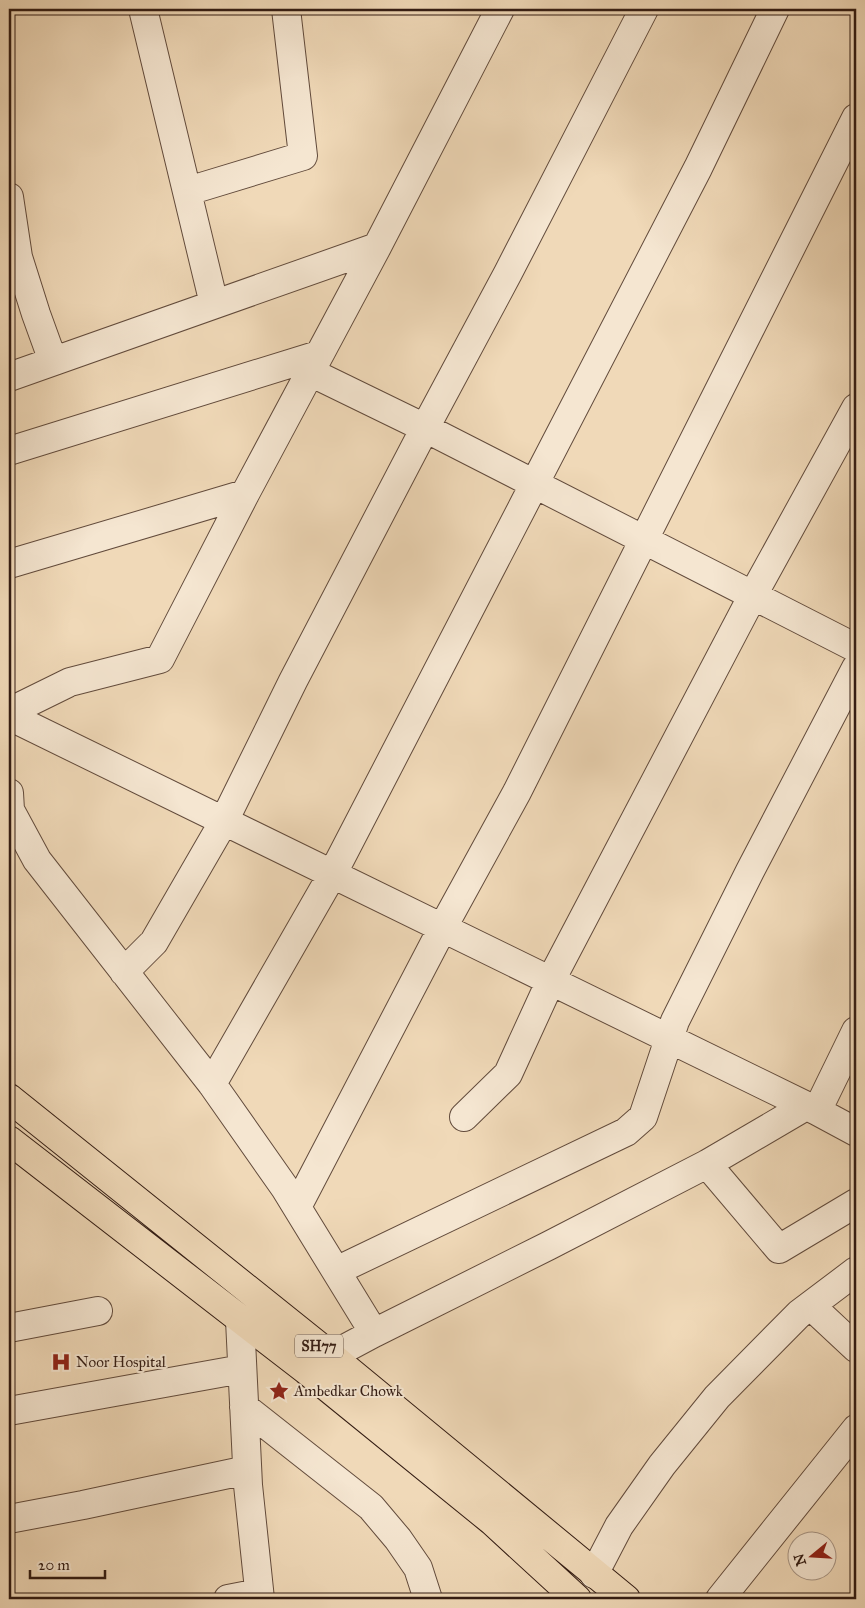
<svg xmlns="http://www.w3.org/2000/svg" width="865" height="1608" font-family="'IM FELL Great Primer',serif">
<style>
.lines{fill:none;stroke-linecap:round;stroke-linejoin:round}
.minor-casing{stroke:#624b3c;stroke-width:30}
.major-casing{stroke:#331c13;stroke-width:30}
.minor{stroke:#f5e6d1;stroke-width:28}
.major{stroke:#f0d9b8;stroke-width:28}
.labels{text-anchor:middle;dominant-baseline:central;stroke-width:4;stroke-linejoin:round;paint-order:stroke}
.shield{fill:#f5e6d1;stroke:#6d594c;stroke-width:1}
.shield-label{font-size:14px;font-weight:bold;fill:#331c13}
.poi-label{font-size:15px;fill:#331c13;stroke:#f5e6d1;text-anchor:start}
</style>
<rect width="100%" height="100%" fill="#f0d9b8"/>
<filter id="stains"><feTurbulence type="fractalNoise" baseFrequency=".004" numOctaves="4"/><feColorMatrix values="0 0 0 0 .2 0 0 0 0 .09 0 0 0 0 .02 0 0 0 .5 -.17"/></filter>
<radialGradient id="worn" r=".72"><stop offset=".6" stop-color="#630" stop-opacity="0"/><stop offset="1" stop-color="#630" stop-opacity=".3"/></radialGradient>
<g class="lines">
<defs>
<path id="minor" d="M143 9 214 304
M188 191 303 156 286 9
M9 197 18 257 36 314 53 361
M310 372 425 428 856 648
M9 377 377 247
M9 451 318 355
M9 564 245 494
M9 712 70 682 160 659 245 494 377 247 500 9
M9 716 817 1111
M9 793 10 810 37 860 212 1084 285 1188 374 1333
M124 972 154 942 224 821 293 681 425 428 508 273 644 9
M856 1031 817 1111 856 1132
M212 1084 333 873 698 168 775 9
M464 1117 508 1074 551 980 753 595 856 408
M707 1164 779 1249 856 1203
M297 1207 443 927 517 792 856 118
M336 1271 626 1132 643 1117 675 1021 750 871 856 668
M811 1306 856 1348
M240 1320 248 1485 260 1599
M9 1328 98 1311
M331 1356 374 1333 548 1246 707 1164 806 1106
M244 1407 371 1507 398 1539 418 1568 428 1599
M9 1411 242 1369
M9 1519 83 1505 247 1470
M594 1574 619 1526 662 1465 717 1397 799 1314 856 1271
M228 1599 259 1593
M720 1599 856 1429"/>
<path id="major" d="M9 1098 331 1356 626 1599
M9 1140 306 1370 492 1521 577 1599"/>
</defs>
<use href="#minor" class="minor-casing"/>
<use href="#major" class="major-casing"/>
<use href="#minor" class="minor"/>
<use href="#major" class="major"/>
</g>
<defs>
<symbol id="hospital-bare" viewBox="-9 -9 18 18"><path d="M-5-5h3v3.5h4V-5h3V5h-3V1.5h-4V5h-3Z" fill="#8f2418" stroke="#f5e6d1" stroke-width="2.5" paint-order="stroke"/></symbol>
<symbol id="sight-bare" viewBox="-9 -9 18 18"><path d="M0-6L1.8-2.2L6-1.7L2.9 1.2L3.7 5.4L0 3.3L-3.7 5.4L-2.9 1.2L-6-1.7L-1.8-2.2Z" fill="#8f2418" stroke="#f5e6d1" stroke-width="2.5" paint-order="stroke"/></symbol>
</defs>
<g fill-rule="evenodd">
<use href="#hospital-bare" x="47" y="1348" width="28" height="28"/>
<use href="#sight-bare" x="265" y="1377" width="28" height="28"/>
</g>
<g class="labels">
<rect class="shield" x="295" y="1334.5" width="48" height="23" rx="4"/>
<g class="shield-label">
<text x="319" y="1346">SH77</text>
</g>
<g class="poi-label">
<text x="76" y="1362">Noor Hospital</text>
<text x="294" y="1391">Ambedkar Chowk</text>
</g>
</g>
<rect width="865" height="1608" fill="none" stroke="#f0d9b8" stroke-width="30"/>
<rect x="10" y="10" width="845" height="1588" fill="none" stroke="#331c13" stroke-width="2.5"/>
<rect x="15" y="15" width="835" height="1578" fill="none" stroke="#331c13"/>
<g transform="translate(812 1556) rotate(252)"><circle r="24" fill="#f5e6d1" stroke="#a79585"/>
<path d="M0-4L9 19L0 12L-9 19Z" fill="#8f2418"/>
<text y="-8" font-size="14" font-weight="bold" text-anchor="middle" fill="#331c13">N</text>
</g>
<path d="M30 1570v8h75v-8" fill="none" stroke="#331c13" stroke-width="2.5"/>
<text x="38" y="1570" font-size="15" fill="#331c13" stroke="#f5e6d1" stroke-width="4" paint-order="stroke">20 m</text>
<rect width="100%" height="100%" filter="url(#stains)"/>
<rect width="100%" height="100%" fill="url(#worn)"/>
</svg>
